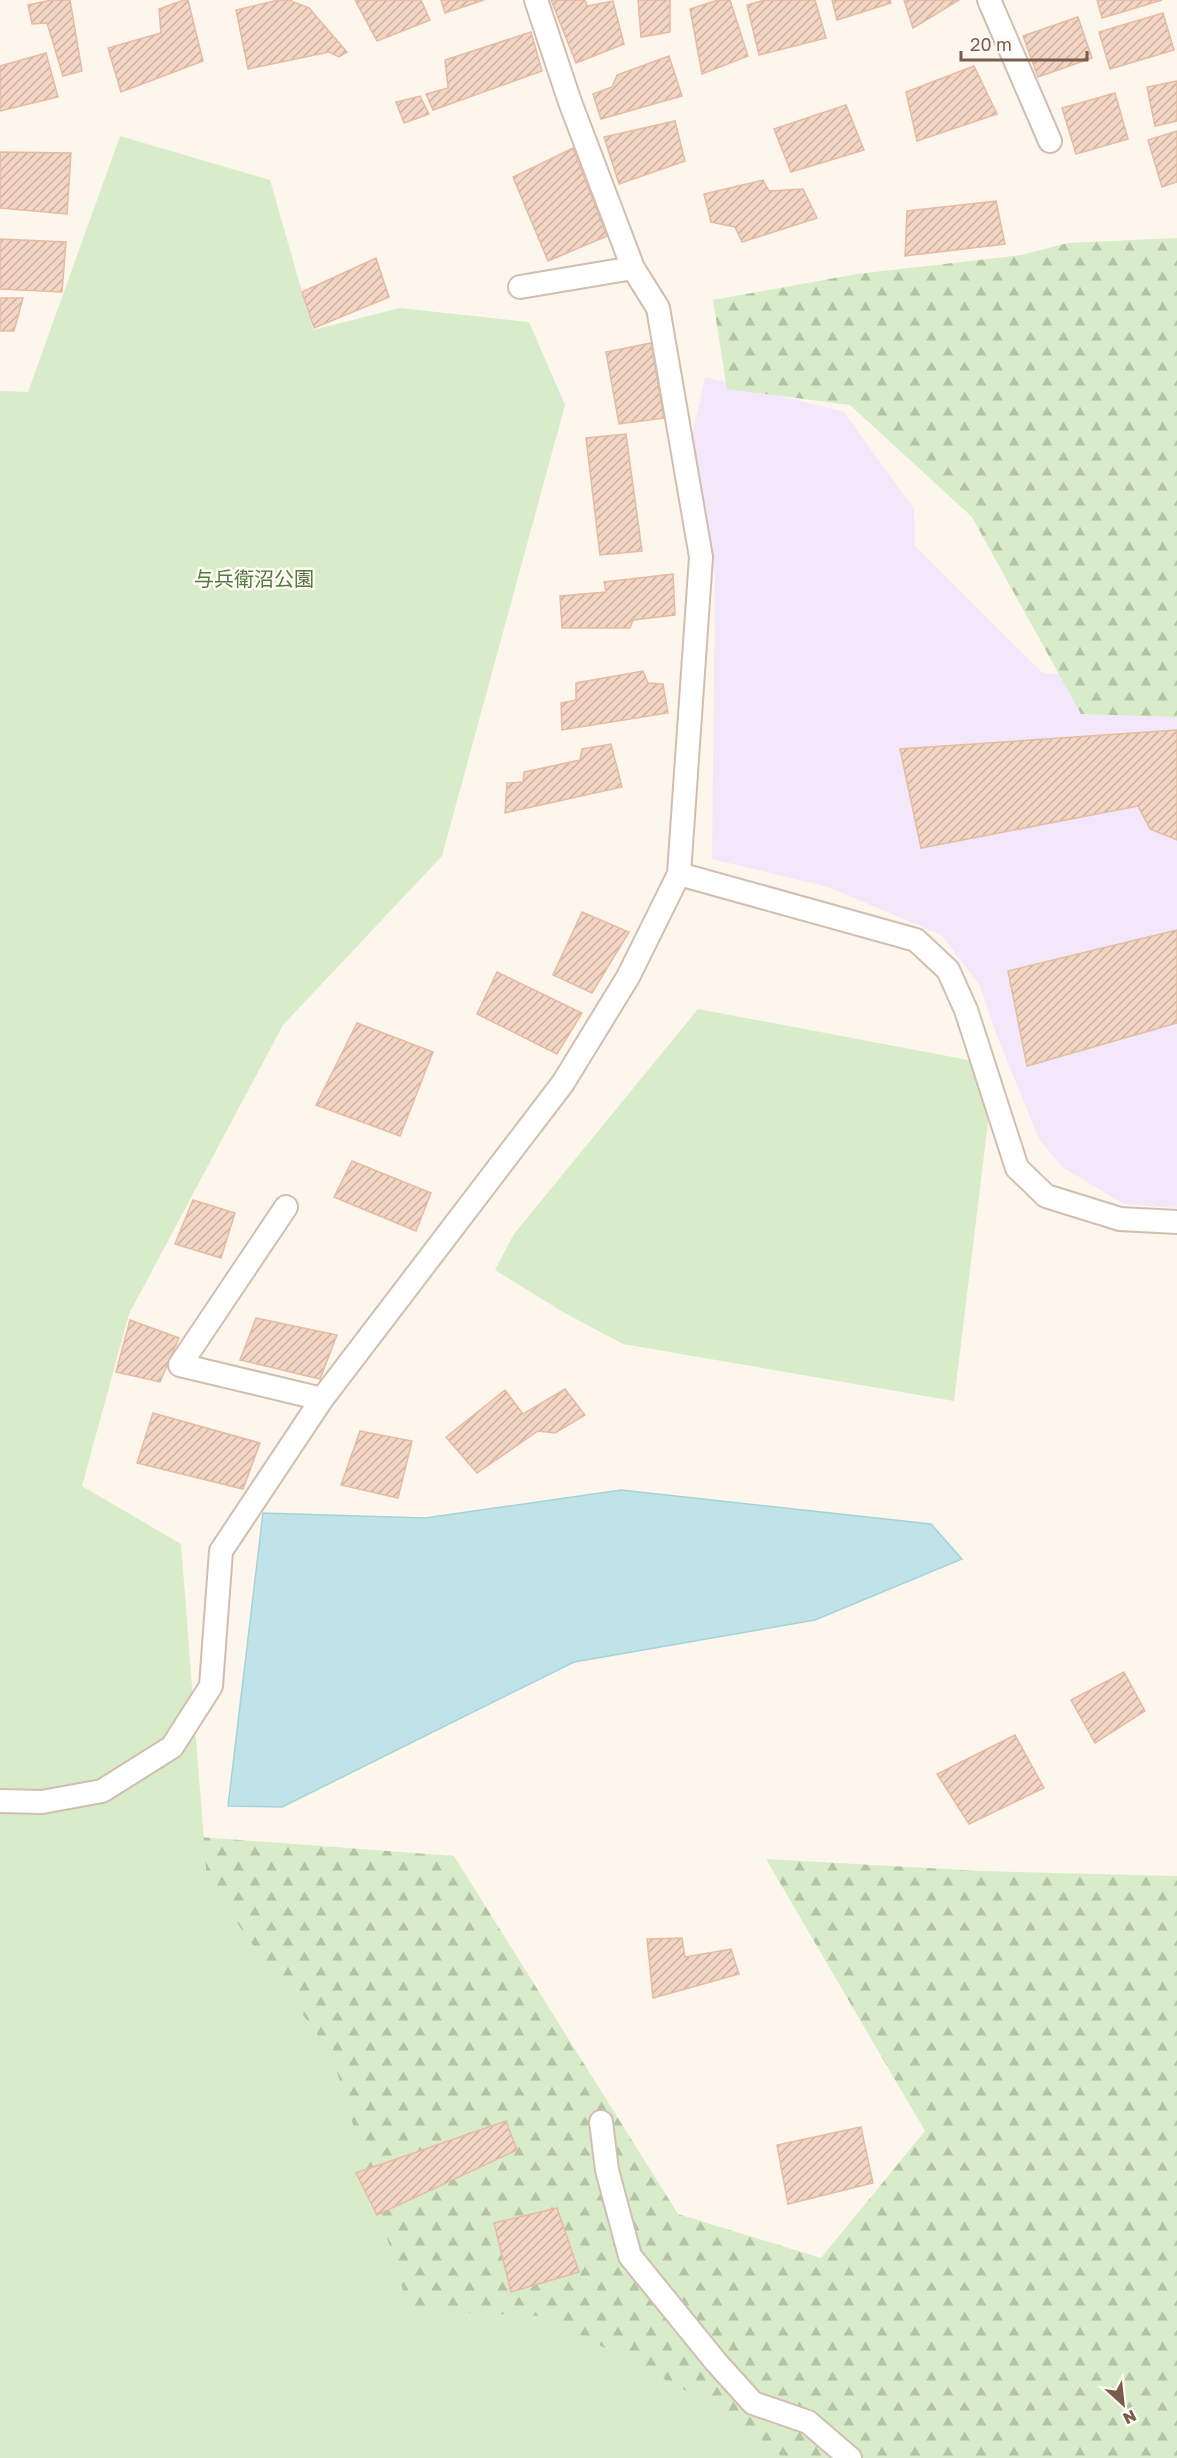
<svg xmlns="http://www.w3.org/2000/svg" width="1177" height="2458" font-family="'Golos Text','Noto Sans JP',sans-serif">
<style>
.education{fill:#f3e8fa}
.forest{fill:url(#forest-firs)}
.park{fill:#d8ecc9}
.water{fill:#bfe3e8;stroke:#a5d3da;stroke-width:1.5}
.building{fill:url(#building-hatch);stroke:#e6bba3;stroke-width:1.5}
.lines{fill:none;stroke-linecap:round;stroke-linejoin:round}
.service-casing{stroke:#d1beb0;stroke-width:26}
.service{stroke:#fff;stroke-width:22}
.labels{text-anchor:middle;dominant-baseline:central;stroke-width:5;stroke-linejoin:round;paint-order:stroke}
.park-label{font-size:20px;fill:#537a41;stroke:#fffaf3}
</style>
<defs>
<pattern id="forest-firs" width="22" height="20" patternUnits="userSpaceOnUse" patternTransform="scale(1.5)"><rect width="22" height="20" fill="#d8ecc9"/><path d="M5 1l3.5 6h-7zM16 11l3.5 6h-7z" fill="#b4c2a5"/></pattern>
<pattern id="building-hatch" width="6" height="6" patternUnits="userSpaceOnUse" patternTransform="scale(1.5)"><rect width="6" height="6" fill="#f3d5c3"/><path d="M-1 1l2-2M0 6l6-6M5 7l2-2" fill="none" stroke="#cab0a1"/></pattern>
</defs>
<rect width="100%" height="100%" fill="#fdf6ec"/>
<path class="education" d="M705 377 844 412 914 509 915 546 1043 673 1177 683V1208L1124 1204 1062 1167 1039 1139 997 1036 979 984 941 935 828 887 712 859 715 577 691 441Z"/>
<path class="forest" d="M1177 238V717L1081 714 972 517 850 405 727 389 713 300 857 274 1022 255 1068 243Z
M0 1822 454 1856 678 2214 821 2258 925 2131 766 1859 981 1871 1177 1876V2458H0Z"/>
<path class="park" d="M120 136 270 180 313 330 400 308 529 322 565 405 442 856 283 1025 129 1314 82 1486 181 1544 207 1881 332 2055 409 2310 544 2316 721 2409 784 2458H0V391L28 392Z
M698 1009 995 1065 954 1401 623 1344 563 1312 495 1270 514 1234Z"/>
<path class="water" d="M621 1490 931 1524 962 1559 815 1620 574 1662 282 1807 228 1806 263 1513 425 1518Z"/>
<path class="building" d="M51 0H70L82 71 63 76 47 23 32 24 28 5Z
M184 0H188L203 61 121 92 108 48 161 33 159 9Z
M279 0H289L309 8 347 52 339 57 329 52 248 69 236 10Z
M355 0H421L430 20 377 41Z
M441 0H484L445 13Z
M551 0H585L587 6 613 1 624 44 576 63Z
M638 0H670V32L641 37Z
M718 0H730L748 56 702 74 690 9Z
M765 0H815L826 38 759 55 747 5Z
M832 0H890L891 3 837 20Z
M904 0H959L913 28Z
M1097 0H1162L1102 18Z
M1163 13 1174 50 1110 69 1099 32Z
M1078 17 1092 58 1038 77 1023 36Z
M531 32 542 71 433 110 426 94 448 88 445 60Z
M46 53 58 97 0 111V66Z
M669 56 682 96 601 119 593 94 612 87 617 75Z
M974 66 997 114 917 141 906 92Z
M1177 81V121L1155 126 1147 87Z
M1115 93 1128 139 1076 154 1062 108Z
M420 96 429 114 404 123 396 102Z
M846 105 864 150 791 172 774 129Z
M675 121 685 161 619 184 604 137Z
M1177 131V182L1162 187 1148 140Z
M573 148 607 236 548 261 513 177Z
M0 152 71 153 67 214 0 208Z
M763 180 769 191 803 189 817 218 742 242 735 227 711 222 704 194Z
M996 201 1005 244 905 256 907 211Z
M0 239 66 242 62 292 0 289Z
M376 258 389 297 314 328 302 292Z
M0 298H23L14 331H0Z
M651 343 664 418 619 424 606 352Z
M626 434 642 551 600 555 586 438Z
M673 574 675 615 633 620 630 628H562L560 596 606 592 604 582Z
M643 671 648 683 663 684 668 713 562 730 561 703 576 700V683Z
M1177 730V840L1150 829 1138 806 921 848 900 749Z
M611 744 622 787 505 813 507 783 523 782 524 772 580 760 582 749Z
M582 912 629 932 592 993 553 975Z
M1177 930V1023L1027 1066 1008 971Z
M497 972 582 1013 557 1054 477 1014Z
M357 1023 433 1052 400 1136 316 1105Z
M352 1161 431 1193 416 1231 334 1197Z
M193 1200 235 1213 221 1258 175 1244Z
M256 1318 337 1335 320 1379 240 1360Z
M130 1320 179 1338 160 1382 116 1372Z
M565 1389 585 1415 555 1433 538 1431 477 1473 446 1437 505 1390 523 1414Z
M153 1413 260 1443 243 1489 137 1463Z
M360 1431 412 1441 398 1498 341 1485Z
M1124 1672 1145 1711 1095 1743 1071 1700Z
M1015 1735 1044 1788 969 1824 937 1774Z
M682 1938 685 1957 731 1949 739 1974 653 1998 647 1939Z
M506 2121 517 2150 377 2215 356 2173Z
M861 2127 873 2183 788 2204 777 2145Z
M557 2208 579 2272 511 2292 494 2223Z"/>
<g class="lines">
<defs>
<path id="service" d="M536 0 570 102 633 268 658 308 701 557 679 874
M989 0 1050 141
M520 287 633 268
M286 1207 180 1365 322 1399
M0 1801 42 1802 102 1791 172 1747 211 1686 221 1551 322 1399 563 1083 628 977 679 874 916 940 948 970 966 1010 1017 1168 1046 1196 1120 1219 1177 1222
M601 2122 607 2170 630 2256 716 2362 753 2403 808 2422 850 2458"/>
</defs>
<use href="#service" class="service-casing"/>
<use href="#service" class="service"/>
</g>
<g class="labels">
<g class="park-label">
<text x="254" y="578">与兵衛沼公園</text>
</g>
</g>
<g transform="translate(1123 2404) rotate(153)" stroke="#fffaf3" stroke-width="4.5" paint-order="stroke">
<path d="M0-4.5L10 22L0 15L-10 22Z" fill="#7a5c4d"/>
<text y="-9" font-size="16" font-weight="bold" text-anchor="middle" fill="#7a5c4d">N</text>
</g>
<path d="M961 51v9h126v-9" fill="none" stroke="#7a5c4d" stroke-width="3"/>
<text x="970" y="51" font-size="18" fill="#7a5c4d" stroke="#fffaf3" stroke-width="4.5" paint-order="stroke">20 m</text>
</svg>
